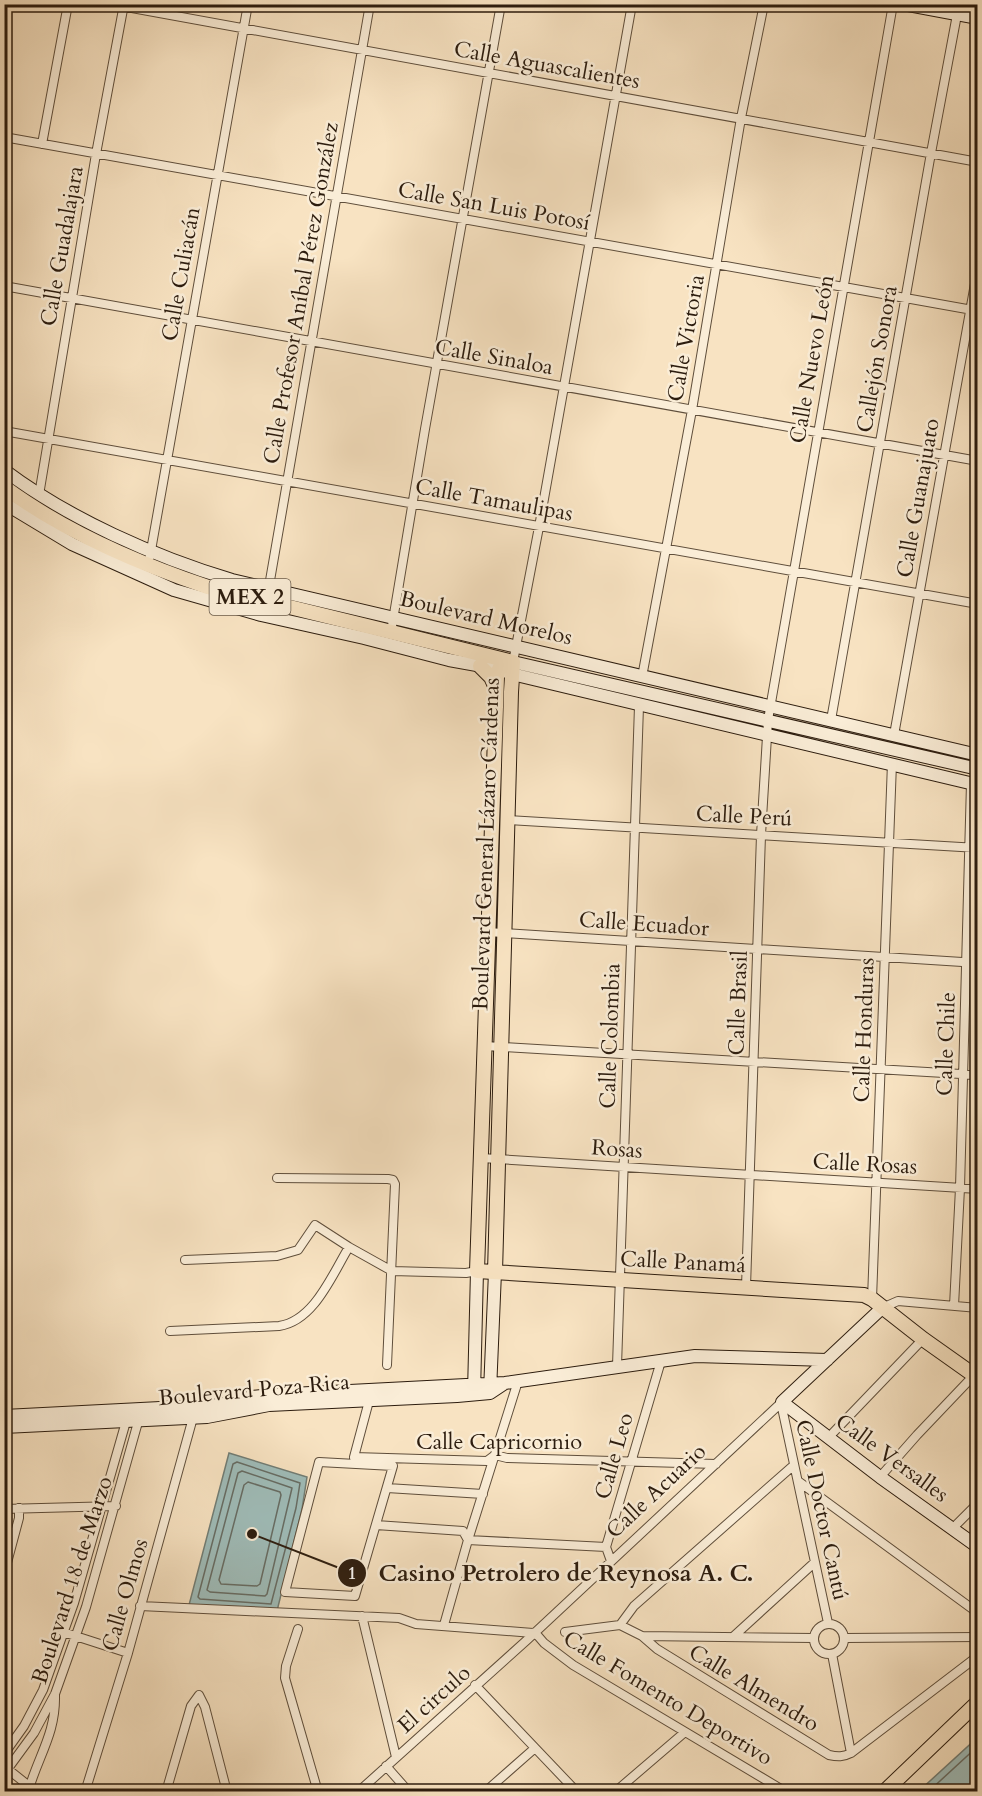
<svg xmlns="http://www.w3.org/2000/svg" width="982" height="1796" font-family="Cardo,serif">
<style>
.water{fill:#9fbdba;stroke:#717d75;stroke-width:1.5}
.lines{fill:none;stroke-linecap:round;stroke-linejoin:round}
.shore{stroke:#666c64;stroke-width:1.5}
.street-casing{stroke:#5f4e3b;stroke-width:10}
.secondary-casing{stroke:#2c1c0e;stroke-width:14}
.primary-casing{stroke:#2c1c0e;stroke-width:16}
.street{stroke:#faedd7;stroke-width:8}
.secondary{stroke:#faedd7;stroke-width:12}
.primary{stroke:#f8e3c2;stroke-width:14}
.labels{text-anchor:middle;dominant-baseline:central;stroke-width:5;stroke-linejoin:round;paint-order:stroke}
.shield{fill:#faedd7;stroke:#6a5b4a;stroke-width:1.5}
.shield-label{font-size:21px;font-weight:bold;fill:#2c1c0e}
.street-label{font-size:22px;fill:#2c1c0e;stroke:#faedd7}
.leader{fill:none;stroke:#2c1c0e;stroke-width:2}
.callout-dot{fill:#2c1c0e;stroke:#faedd7;stroke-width:2}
.mark-label{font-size:18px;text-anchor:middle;font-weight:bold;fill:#fff}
.callout-label{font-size:24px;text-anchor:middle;font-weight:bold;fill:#2c1c0e;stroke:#faedd7;stroke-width:5;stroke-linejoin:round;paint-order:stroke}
</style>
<rect width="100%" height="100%" fill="#f8e3c2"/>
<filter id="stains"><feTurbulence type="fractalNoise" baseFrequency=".00333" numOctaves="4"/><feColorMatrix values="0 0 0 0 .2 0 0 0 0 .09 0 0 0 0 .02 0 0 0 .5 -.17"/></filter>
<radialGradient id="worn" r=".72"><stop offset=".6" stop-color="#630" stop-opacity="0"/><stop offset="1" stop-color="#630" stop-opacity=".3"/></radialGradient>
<path class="water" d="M229 1453 307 1477 302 1509 277 1611 189 1605Z
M977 1738V1791H919Z"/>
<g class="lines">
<path class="shore" d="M237 1462 300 1483 296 1508 271 1604 200 1599 198 1597 233 1464Z
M242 1471 292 1488 267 1594 265 1596 210 1592 207 1590 238 1473Z
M248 1482 280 1492 281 1495 260 1584 257 1586 221 1584 219 1580 244 1485Z
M928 1792 978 1746"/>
<defs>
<path id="street" d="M110 4 978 162
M4 137 978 311
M42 144 68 4
M4 286 978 461
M4 431 978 604
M39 495 96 154 124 4
M150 556 248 4
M268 592 370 4
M391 632 425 429 501 4
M513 662 539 527 632 4
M642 677 692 410 741 118 764 4
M831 720 931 153 959 4
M894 735 978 267
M507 820 978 848
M488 932 978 963
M485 1046 978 1075
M481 1158 978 1189
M277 1178 388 1179 393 1180 395 1184 387 1365
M185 1260 277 1256 298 1250 315 1225 349 1247 392 1271 466 1273 477 1271
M746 1287 761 835 768 720 893 4
M872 1299 892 763
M954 1306 960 1188 971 783
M882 1308 898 1301 978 1308
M170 1331 279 1326C314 1321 332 1275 349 1247
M617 1366 639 706
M369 1401 354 1457 487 1461 495 1455 507 1458 716 1464
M781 1403 828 1623
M828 1438 923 1339
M319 1462 393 1466 355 1596 285 1592Z
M880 1477 917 1435 977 1372
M798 1481 978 1613
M387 1488 483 1494
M4 1509 116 1506
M376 1525 463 1531 468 1540 606 1547
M952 1529 978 1503
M611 1561 606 1547 661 1361
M4 1574 19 1518V1508
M140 1606 399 1618 416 1624 533 1633
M362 1616 396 1757
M814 1639a15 15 0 1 1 30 0a15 15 0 1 1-30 0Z
M444 1625 468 1540 518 1381
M620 1625 634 1606 794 1465
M298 1629 286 1666 285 1678 318 1792
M63 1632 128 1653
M565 1632 620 1625 642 1636 814 1638
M533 1633 538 1636 544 1643 573 1665 786 1792
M642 1636 657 1649 829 1755C838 1757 843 1757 851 1753L978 1656
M734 1636 814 1563
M845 1638 978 1637
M832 1654 851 1753
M475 1685 577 1792
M4 1754 24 1726 43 1690 74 1603 127 1418
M386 1766 409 1792
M5 1767 29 1786
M4 1774 34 1733 55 1694 86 1607 140 1415
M28 1792C38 1756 56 1734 55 1695
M85 1792 128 1653 194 1414
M166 1792 191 1706 199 1695 205 1707 227 1792
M358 1792 527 1640 782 1402
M485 1792 535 1748
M615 1792 685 1732"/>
<path id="secondary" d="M903 4 978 18
M4 470C69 519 155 557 232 580L978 755
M4 503 72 544 174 590 261 615 364 638 449 660 499 669 512 674 978 785
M513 662 978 769
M882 1308 782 1402 880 1477 978 1547
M490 1391 495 1272
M474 1392 477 1271
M4 1416 219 1405 252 1397 272 1395 505 1383 695 1356 827 1360
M4 1427 207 1417 269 1405 457 1396 490 1393 505 1383"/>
<path id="primary" d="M4 487C65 532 137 563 208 587L513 662
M513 662 499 669 497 677 477 1271 864 1295 872 1299 923 1339 978 1378
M480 666 491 677 496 688
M495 1272 511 692 513 662
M884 1792 978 1702"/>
</defs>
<use href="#street" class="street-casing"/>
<use href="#secondary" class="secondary-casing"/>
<use href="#primary" class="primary-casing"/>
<use href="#street" class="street"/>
<use href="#secondary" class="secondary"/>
<use href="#primary" class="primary"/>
</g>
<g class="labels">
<rect class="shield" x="209.5" y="579" width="81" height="36" rx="4.5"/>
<g class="shield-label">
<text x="250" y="597">MEX 2</text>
</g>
<g class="street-label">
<text transform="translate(547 65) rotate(10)">Calle Aguascalientes</text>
<text transform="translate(494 206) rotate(10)">Calle San Luis Potosí</text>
<text transform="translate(62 246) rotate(-80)">Calle Guadalajara</text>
<text transform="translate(181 274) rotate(-80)">Calle Culiacán</text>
<text transform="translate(301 293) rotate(-80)">Calle Profesor Aníbal Pérez González</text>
<text transform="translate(686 338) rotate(-80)">Calle Victoria</text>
<text transform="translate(494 357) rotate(10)">Calle Sinaloa</text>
<text transform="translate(812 359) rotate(-80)">Calle Nuevo León</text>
<text transform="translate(877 359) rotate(-80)">Callejón Sonora</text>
<text transform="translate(918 498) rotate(-80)">Calle Guanajuato</text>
<text transform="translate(494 500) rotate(10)">Calle Tamaulipas</text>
<text transform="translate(486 618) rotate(13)">Boulevard Morelos</text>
<text transform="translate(744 816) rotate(3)">Calle Perú</text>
<text transform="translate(486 844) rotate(-88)">Boulevard General Lázaro Cárdenas</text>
<text transform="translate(644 924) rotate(4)">Calle Ecuador</text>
<text transform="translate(738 1003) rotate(-88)">Calle Brasil</text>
<text transform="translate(864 1030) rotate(-88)">Calle Honduras</text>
<text transform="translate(610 1036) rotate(-88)">Calle Colombia</text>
<text transform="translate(946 1044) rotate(-88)">Calle Chile</text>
<text transform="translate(617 1149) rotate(4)">Rosas</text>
<text transform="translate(865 1164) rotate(3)">Calle Rosas</text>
<text transform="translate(683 1262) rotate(3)">Calle Panamá</text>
<text transform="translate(254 1390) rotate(-5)">Boulevard Poza Rica</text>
<text x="499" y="1442">Calle Capricornio</text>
<text transform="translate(614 1456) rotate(-74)">Calle Leo</text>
<text transform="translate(892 1458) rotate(36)">Calle Versalles</text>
<text transform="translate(656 1491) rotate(-43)">Calle Acuario</text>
<text transform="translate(822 1510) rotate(78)">Calle Doctor Cantú</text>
<text transform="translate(72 1580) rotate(-72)">Boulevard 18 de Marzo</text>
<text transform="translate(125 1595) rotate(-74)">Calle Olmos</text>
<text transform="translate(754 1688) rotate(31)">Calle Almendro</text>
<text transform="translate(668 1698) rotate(31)">Calle Fomento Deportivo</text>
<text transform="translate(434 1699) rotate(-42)">El circulo</text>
</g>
</g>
<path class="leader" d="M252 1534L352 1573"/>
<g class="callout-dot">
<circle cx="252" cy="1534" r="6"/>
<circle cx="352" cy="1573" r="15"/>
</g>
<g class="mark-label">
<text x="352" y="1579">1</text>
</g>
<g class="callout-label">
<text x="566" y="1581">Casino Petrolero de Reynosa A. C.</text>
</g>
<rect width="982" height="1796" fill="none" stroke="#f8e3c2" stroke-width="24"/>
<rect x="6" y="6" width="970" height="1784" fill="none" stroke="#2c1c0e" stroke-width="3"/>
<rect x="12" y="12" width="958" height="1772" fill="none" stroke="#2c1c0e" stroke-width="1.5"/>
<rect width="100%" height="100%" filter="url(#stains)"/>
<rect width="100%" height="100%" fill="url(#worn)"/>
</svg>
